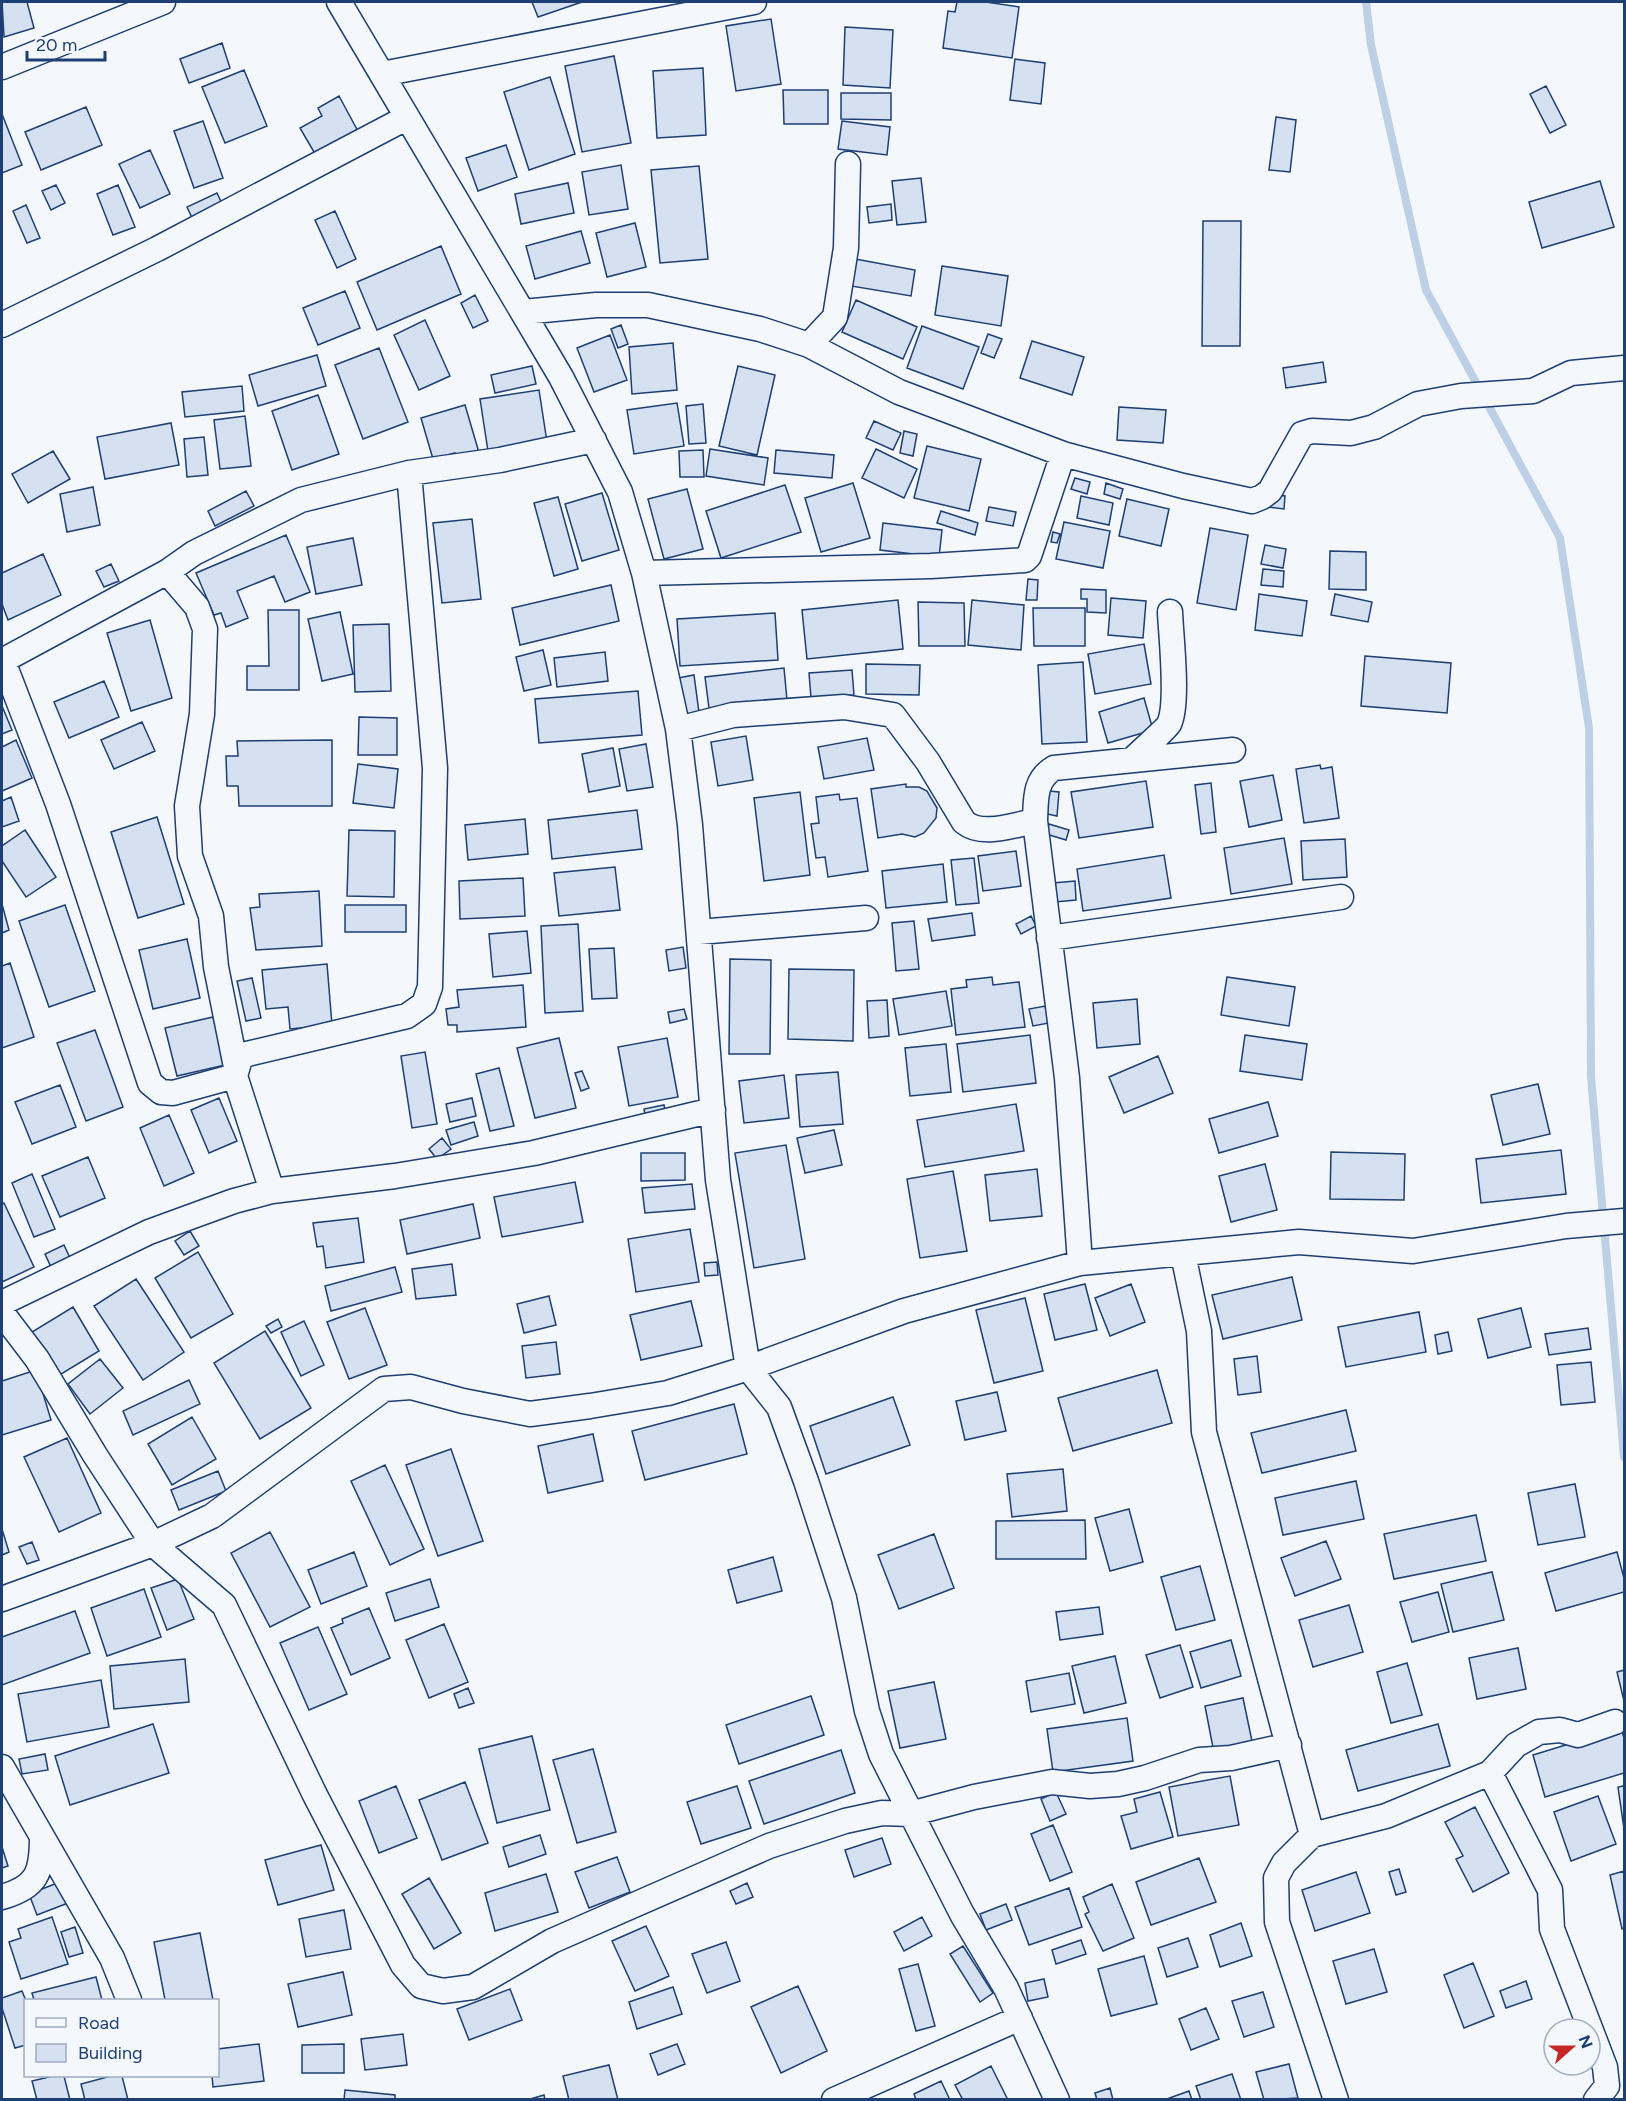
<svg xmlns="http://www.w3.org/2000/svg" width="1626" height="2101" font-family="Figtree,sans-serif">
<style>
.lines{fill:none;stroke-linecap:round;stroke-linejoin:round}
.stream{stroke:#bed0e5;stroke-width:8}
.building{fill:#d5e0f0;stroke:#1d3f73;stroke-width:1.5}
.street-casing{stroke:#1d3f73;stroke-width:27}
.street{stroke:#f4f7fb;stroke-width:24}
</style>
<rect width="100%" height="100%" fill="#f4f7fb"/>
<g class="lines">
<path class="stream" d="M1366 2 1371 45 1426 290 1560 538 1589 728 1591 1077 1624 1457"/>
</g>
<path class="building" d="M2 2H27L34 28 4 37Z
M532 2H582L538 17Z
M957 2H986L1019 7 1012 58 943 48 948 11 955 12Z
M771 19 781 84 736 91 726 26Z
M845 27 893 30 890 88 843 85Z
M222 43 230 68 189 83 180 59Z
M614 56 631 143 582 152 565 66Z
M1015 59 1045 63 1041 104 1010 100Z
M703 68 706 135 657 138 653 71Z
M244 70 267 126 225 143 202 87Z
M550 77 575 154 529 170 504 92Z
M1546 86 1566 125 1550 133 1530 94Z
M783 90H828V124H784Z
M841 93H891V120L841 119Z
M339 96 360 135 318 159 300 128 322 116 318 108Z
M86 107 102 145 41 170 25 132Z
M2 114 22 165 2 173Z
M1276 117 1296 120 1290 172 1269 170Z
M203 121 223 178 194 188 174 131Z
M842 121 890 127 887 155 838 149Z
M506 145 517 177 478 191 466 158Z
M150 150 170 194 140 208 119 164Z
M621 165 628 209 589 215 582 172Z
M699 166 708 259 660 263 651 170Z
M921 178 926 222 897 225 892 181Z
M1600 181 1614 227 1542 248 1529 202Z
M568 183 574 213 521 224 515 194Z
M56 185 65 203 51 210 42 191Z
M118 185 135 227 113 235 97 194Z
M217 193 225 210 195 224 187 207Z
M891 204 892 220 869 223 867 207Z
M26 205 40 238 27 243 13 211Z
M335 211 356 259 337 268 315 220Z
M1203 221H1241L1240 346H1202Z
M635 223 646 267 607 277 596 233Z
M581 231 590 263 535 279 526 246Z
M441 246 461 294 377 330 357 282Z
M850 258 915 270 911 296 845 285Z
M942 266 1008 276 1001 326 935 315Z
M345 291 360 328 318 345 303 308Z
M475 295 488 321 473 328 461 303Z
M856 300 917 327 903 359 842 332Z
M425 320 450 376 419 390 394 335Z
M621 325 628 344 618 348 611 329Z
M922 326 979 347 963 389 907 368Z
M988 334 1002 339 994 358 981 353Z
M610 335 627 380 594 392 577 348Z
M1032 341 1084 357 1072 395 1020 378Z
M673 343 677 390 632 394 629 347Z
M379 348 408 422 363 439 335 365Z
M317 355 326 386 258 406 249 375Z
M1323 362 1326 382 1286 388 1283 368Z
M532 366 536 384 495 393 491 375Z
M738 366 775 375 757 455 719 446Z
M242 386 244 411 185 417 182 392Z
M539 390 547 442 488 451 480 399Z
M318 395 339 454 292 470 272 411Z
M677 403 684 446 634 454 627 410Z
M703 404 706 443 689 444 686 406Z
M465 405 480 456 458 462 455 453 433 459 421 418Z
M1119 407 1166 410 1163 443 1117 440Z
M245 416 251 466 220 469 214 420Z
M874 421 901 433 893 450 866 438Z
M171 423 179 465 105 479 97 437Z
M904 431 917 434 913 456 900 453Z
M204 437 208 475 187 477 184 439Z
M927 446 981 459 969 511 914 498Z
M710 449 768 458 764 485 706 476Z
M876 449 917 469 904 498 862 478Z
M703 450 704 477H680L679 451Z
M776 450 834 455 832 478 774 473Z
M53 451 70 479 28 503 12 474Z
M1075 478 1090 482 1087 494 1071 489Z
M853 483 870 538 821 552 805 498Z
M1106 483 1123 489 1120 499 1104 494Z
M785 485 801 532 721 558 706 511Z
M93 487 100 525 67 532 60 494Z
M687 489 703 549 664 559 648 499Z
M246 491 254 506 215 526 208 511Z
M602 493 619 550 582 561 565 504Z
M1271 494 1285 496 1284 509 1269 507Z
M1081 496 1113 503 1109 525 1077 518Z
M558 497 578 569 554 576 534 503Z
M1127 499 1169 509 1161 546 1119 536Z
M989 507 1016 512 1013 526 986 521Z
M941 511 978 523 975 535 937 523Z
M472 519 481 599 442 603 433 523Z
M1064 522 1110 531 1103 568 1056 559Z
M883 523 942 530 939 557 880 550Z
M1210 528 1248 535 1236 610 1197 603Z
M1053 532 1060 534 1057 543 1051 542Z
M286 535 310 592 285 602 274 576 237 591 248 618 226 627 221 613 214 615 196 573Z
M353 538 362 585 316 594 307 547Z
M1265 545 1286 549 1283 568 1261 564Z
M1330 551 1366 552V590L1329 589Z
M43 554 61 595 8 620 2 604V573Z
M111 564 119 581 104 587 96 571Z
M1263 569 1284 571 1283 587 1261 585Z
M1028 579 1038 580 1037 600H1026Z
M611 585 619 621 520 645 512 608Z
M1081 589 1106 590V613L1087 612V599H1081Z
M1259 594 1307 601 1302 636 1255 630Z
M1335 594 1372 602 1368 622 1331 615Z
M1111 598 1146 601 1143 638 1108 635Z
M898 600 903 649 807 659 802 610Z
M972 600 1024 605 1021 650 968 645Z
M918 602 964 603 965 646H919Z
M1033 608H1085V646H1034Z
M268 610H299V690H247V666H269Z
M340 612 353 674 322 681 308 619Z
M775 613 778 660 680 666 677 619Z
M150 620 172 698 131 711 107 633Z
M389 624 391 691 355 692 353 625Z
M1144 644 1151 684 1095 694 1088 654Z
M543 650 551 685 524 691 516 657Z
M605 652 608 681 557 687 554 658Z
M1365 656 1451 663 1447 713 1361 706Z
M1083 662 1087 742 1042 744 1038 665Z
M866 664 920 665 919 695 866 694Z
M784 668 787 700 709 708 705 677Z
M852 670 854 695 811 698 809 673Z
M694 675 700 720 684 723 678 678Z
M104 681 119 717 69 738 54 702Z
M638 691 642 735 539 743 535 699Z
M1144 698 1153 730 1108 743 1099 712Z
M2 706 12 730 2 734Z
M359 717 397 718V755H358Z
M142 722 155 751 114 769 101 740Z
M746 736 753 780 718 786 711 742Z
M867 738 874 770 824 779 818 747Z
M16 740 32 778 2 791V747Z
M332 740V806H239L238 786H227L226 756H238L237 741Z
M646 744 653 787 627 791 619 749Z
M613 748 620 786 589 792 582 754Z
M358 764 398 769 394 808 353 803Z
M1320 765 1321 769 1332 767 1339 818 1304 823 1296 769Z
M1273 775 1282 820 1249 827 1240 781Z
M1146 781 1153 827 1079 838 1071 792Z
M1211 783 1216 832 1201 834 1195 785Z
M906 784V787H919L927 791 937 808 936 818 924 833 915 837 902 834 878 838 871 789Z
M1049 791 1059 792 1057 816 1047 814Z
M800 792 810 875 764 881 754 798Z
M839 794 840 800 857 798 868 871 828 877 825 857 816 858 811 824 819 823 816 797Z
M11 797 19 821 2 827V801Z
M637 810 642 849 552 859 548 820Z
M157 817 184 904 138 918 111 832Z
M525 819 528 854 468 860 465 825Z
M1049 824 1069 830 1066 840 1046 834Z
M25 830 56 877 26 897 2 861V846Z
M349 830 395 831 394 897 347 896Z
M1284 838 1292 884 1231 894 1224 848Z
M1345 839 1347 877 1303 880 1301 841Z
M1016 851 1021 886 983 891 978 856Z
M1164 855 1171 898 1083 911 1077 869Z
M974 858 979 903 956 905 951 860Z
M943 864 947 902 886 908 882 871Z
M615 867 620 910 559 916 554 873Z
M523 878 525 916 460 919 459 881Z
M1075 881 1076 900 1055 902 1053 883Z
M319 891 322 946 256 950 250 908 260 907 259 894Z
M2 904 9 930 2 933Z
M65 905 95 991 49 1007 19 921Z
M345 905H406V932H345Z
M972 913 975 935 932 941 928 919Z
M1031 916 1036 926 1021 934 1016 924Z
M914 921 919 969 896 971 892 923Z
M578 924 583 1011 545 1013 541 926Z
M527 931 531 973 493 977 489 934Z
M187 939 200 998 153 1009 139 950Z
M683 947 686 968 669 971 666 950Z
M614 948 617 998 592 999 589 949Z
M730 959 771 960 770 1054H729Z
M10 963 34 1037 2 1048V966Z
M327 964 332 1025 290 1029 288 1007 266 1009 262 970Z
M789 969 854 970 853 1041 788 1039Z
M992 977 993 985 1019 982 1025 1027 956 1035 951 989 967 987 966 980Z
M1227 977 1295 987 1289 1026 1221 1015Z
M252 978 261 1018 246 1021 237 981Z
M523 985 526 1027 457 1032V1025H448L446 1009 459 1007 457 990Z
M946 991 952 1026 899 1035 893 999Z
M1137 999 1140 1044 1097 1048 1093 1003Z
M887 1000 889 1036 869 1038 867 1001Z
M1045 1006 1049 1023 1033 1026 1029 1009Z
M684 1009 687 1019 670 1023 668 1012Z
M213 1017 225 1065 177 1076 165 1028Z
M95 1030 123 1107 86 1121 57 1043Z
M1030 1035 1036 1083 963 1092 957 1044Z
M1245 1035 1307 1044 1302 1080 1240 1071Z
M559 1038 576 1108 535 1118 517 1048Z
M667 1038 678 1097 629 1106 618 1047Z
M946 1044 951 1092 910 1096 905 1048Z
M425 1052 437 1124 412 1128 401 1056Z
M1158 1056 1173 1093 1124 1113 1109 1077Z
M499 1068 514 1126 490 1131 476 1074Z
M582 1071 589 1088 581 1091 575 1073Z
M838 1072 843 1124 800 1127 796 1075Z
M784 1075 789 1118 744 1123 739 1081Z
M1538 1084 1550 1134 1503 1145 1491 1095Z
M60 1085 76 1127 32 1144 15 1102Z
M219 1098 237 1141 209 1153 191 1110Z
M472 1098 476 1116 450 1122 446 1104Z
M1268 1102 1278 1136 1219 1153 1209 1119Z
M1016 1104 1024 1151 925 1167 917 1120Z
M664 1105 666 1115 646 1119 644 1109Z
M169 1115 194 1173 164 1186 140 1128Z
M474 1122 478 1136 451 1145 446 1130Z
M834 1130 842 1165 805 1173 797 1138Z
M442 1138 451 1149 437 1159 429 1149Z
M786 1145 805 1259 754 1268 735 1153Z
M1561 1150 1566 1194 1481 1203 1476 1159Z
M1331 1152 1405 1154 1404 1200 1330 1199Z
M641 1153H685V1180L641 1181Z
M88 1157 105 1198 60 1217 42 1176Z
M1265 1164 1277 1210 1231 1222 1219 1176Z
M1037 1169 1042 1216 990 1221 985 1175Z
M953 1171 967 1251 920 1258 907 1179Z
M32 1174 55 1229 34 1237 12 1183Z
M575 1182 583 1222 502 1237 494 1197Z
M692 1184 695 1209 645 1213 642 1188Z
M4 1203 34 1267 2 1282V1204Z
M473 1204 480 1238 407 1254 400 1220Z
M358 1218 364 1262 326 1268 323 1246 317 1247 313 1223Z
M690 1229 699 1282 636 1292 628 1239Z
M190 1231 199 1246 184 1255 175 1241Z
M64 1245 70 1258 51 1267 45 1254Z
M198 1252 233 1314 191 1338 155 1278Z
M717 1262 718 1275 705 1276 704 1263Z
M452 1264 456 1295 416 1299 412 1269Z
M395 1267 402 1292 331 1311 325 1286Z
M1292 1277 1302 1320 1223 1339 1212 1295Z
M136 1279 184 1352 143 1380 94 1306Z
M1085 1284 1097 1330 1055 1340 1044 1294Z
M1131 1284 1145 1322 1110 1336 1095 1298Z
M549 1296 556 1325 524 1333 517 1304Z
M1025 1298 1043 1371 994 1383 976 1310Z
M691 1301 702 1346 641 1360 630 1315Z
M73 1307 99 1351 58 1376 32 1332Z
M365 1308 387 1365 349 1379 327 1322Z
M1521 1308 1531 1347 1488 1358 1478 1319Z
M1419 1312 1426 1352 1346 1367 1338 1327Z
M278 1319 282 1327 271 1333 266 1326Z
M304 1321 324 1365 301 1376 281 1332Z
M1588 1328 1591 1349 1549 1355 1545 1334Z
M265 1331 311 1408 260 1439 214 1363Z
M1448 1332 1452 1351 1438 1354 1435 1335Z
M556 1342 560 1374 526 1378 522 1346Z
M1257 1356 1261 1392 1238 1395 1234 1359Z
M100 1359 123 1388 90 1414 68 1384Z
M1591 1362 1595 1402 1561 1405 1557 1365Z
M36 1370 51 1420 2 1435V1381Z
M1157 1370 1172 1423 1073 1451 1058 1398Z
M189 1380 200 1404 133 1435 123 1411Z
M997 1392 1006 1431 965 1440 956 1401Z
M893 1397 910 1445 826 1474 810 1426Z
M734 1404 747 1454 645 1480 632 1431Z
M1346 1410 1356 1451 1262 1473 1251 1433Z
M192 1417 216 1459 172 1485 148 1444Z
M593 1434 603 1481 548 1493 538 1446Z
M67 1438 101 1513 59 1532 24 1457Z
M451 1449 483 1541 438 1556 406 1465Z
M385 1465 424 1549 390 1565 351 1481Z
M1063 1469 1067 1511 1012 1517 1007 1474Z
M218 1471 226 1491 179 1510 171 1490Z
M1356 1481 1364 1519 1283 1535 1275 1498Z
M1575 1484 1585 1537 1538 1545 1528 1493Z
M1129 1509 1143 1562 1110 1571 1095 1518Z
M1476 1515 1486 1561 1394 1579 1384 1534Z
M1085 1520 1086 1559H996V1521Z
M2 1529 9 1552 2 1555Z
M270 1532 310 1607 270 1627 231 1553Z
M934 1534 954 1588 899 1609 878 1555Z
M1326 1541 1341 1579 1295 1596 1281 1558Z
M32 1542 39 1560 27 1564 19 1547Z
M354 1552 367 1586 321 1604 308 1570Z
M1617 1552 1624 1578V1592L1556 1611 1545 1573Z
M773 1557 782 1591 737 1603 728 1570Z
M1200 1566 1215 1620 1176 1630 1161 1577Z
M1492 1572 1504 1620 1453 1632 1441 1584Z
M178 1579 194 1619 167 1630 151 1588Z
M430 1579 439 1607 395 1621 386 1593Z
M144 1589 161 1637 107 1656 91 1608Z
M1438 1592 1449 1632 1412 1642 1400 1602Z
M1349 1605 1363 1652 1313 1667 1299 1620Z
M1099 1607 1103 1634 1060 1640 1056 1612Z
M369 1608 390 1658 351 1675 331 1628 343 1623 342 1619Z
M75 1611 90 1653 2 1685V1637Z
M444 1624 468 1682 429 1698 406 1640Z
M318 1627 347 1694 309 1710 280 1643Z
M1231 1640 1241 1676 1201 1688 1190 1652Z
M1180 1645 1193 1687 1160 1698 1146 1655Z
M1518 1648 1526 1689 1477 1699 1469 1658Z
M1115 1656 1126 1703 1084 1713 1072 1666Z
M185 1659 189 1702 114 1709 110 1666Z
M1407 1663 1422 1715 1391 1723 1377 1672Z
M1624 1670V1701L1617 1672Z
M1069 1673 1075 1704 1031 1712 1026 1681Z
M101 1680 109 1727 27 1742 18 1694Z
M934 1682 946 1739 900 1748 888 1691Z
M468 1688 474 1703 459 1708 454 1694Z
M811 1696 824 1735 739 1764 726 1725Z
M1243 1698 1253 1746 1214 1753 1205 1706Z
M1127 1718 1133 1761 1053 1772 1047 1729Z
M153 1724 169 1773 70 1805 55 1756Z
M1438 1724 1450 1766 1358 1791 1346 1750Z
M1621 1728 1624 1738V1773L1545 1797 1533 1755Z
M532 1736 550 1810 497 1823 479 1749Z
M593 1749 616 1832 577 1843 553 1760Z
M841 1750 855 1793 764 1824 749 1781Z
M45 1754 48 1770 22 1774 19 1759Z
M1230 1776 1239 1825 1178 1836 1169 1787Z
M465 1782 488 1843 442 1860 419 1800Z
M396 1786 417 1838 379 1853 359 1801Z
M737 1786 751 1828 701 1844 687 1802Z
M1624 1786V1829L1618 1787Z
M1056 1792 1066 1814 1050 1821 1041 1799Z
M1160 1792 1173 1837 1131 1849 1121 1816 1137 1812 1134 1799Z
M1598 1796 1616 1844 1571 1861 1554 1812Z
M1475 1807 1509 1873 1473 1892 1456 1859 1463 1856 1445 1822Z
M1053 1825 1072 1872 1050 1881 1031 1834Z
M540 1835 546 1854 509 1867 503 1847Z
M882 1838 891 1864 854 1877 845 1850Z
M321 1845 334 1890 278 1905 265 1860Z
M2 1847 8 1866 2 1868Z
M617 1857 630 1892 589 1908 575 1872Z
M1199 1858 1216 1902 1151 1925 1136 1882Z
M1399 1869 1406 1892 1396 1895 1389 1872Z
M1624 1871V1928L1622 1929 1610 1875Z
M1356 1872 1370 1913 1315 1931 1302 1890Z
M546 1874 558 1912 495 1931 485 1893Z
M429 1878 461 1933 434 1949 402 1894Z
M60 1882 68 1903 37 1915 29 1894Z
M747 1883 753 1897 736 1904 730 1891Z
M1112 1884 1134 1938 1103 1951 1085 1914 1089 1912 1083 1897Z
M1069 1888 1082 1927 1029 1945 1015 1907Z
M1006 1904 1012 1920 986 1930 980 1914Z
M344 1910 351 1949 306 1957 299 1919Z
M52 1917 68 1964 21 1979 9 1942 21 1938 18 1929Z
M922 1917 932 1936 904 1951 894 1932Z
M1241 1923 1252 1956 1220 1967 1210 1935Z
M646 1926 669 1976 635 1991 612 1941Z
M75 1927 83 1953 69 1957 61 1932Z
M200 1933 213 2000H165L154 1942Z
M1188 1938 1198 1967 1167 1977 1158 1948Z
M1081 1940 1086 1954 1056 1964 1052 1950Z
M726 1942 740 1981 707 1993 692 1954Z
M963 1946 993 1993 980 2002 950 1954Z
M1374 1949 1387 1992 1346 2004 1333 1961Z
M1144 1956 1157 2004 1111 2016 1098 1969Z
M1473 1963 1494 2016 1464 2028 1444 1975Z
M918 1964 935 2026 916 2031 899 1969Z
M343 1972 352 2015 298 2027 288 1984Z
M96 1977 102 2000H34L32 1993Z
M1044 1979 1048 1997 1028 2001 1025 1983Z
M1526 1981 1532 1999 1506 2008 1500 1991Z
M798 1986 827 2051 781 2073 751 2007Z
M673 1987 682 2014 637 2029 629 2002Z
M510 1989 522 2020 469 2040 457 2009Z
M22 1991 26 2001V2045L15 2048 2 2008V1998Z
M1263 1992 1274 2027 1244 2037 1232 2001Z
M1206 2008 1219 2039 1191 2050 1179 2019Z
M403 2034 407 2065 365 2070 361 2039Z
M259 2044 264 2081 213 2087 212 2076H218V2049Z
M344 2044V2073H302V2045Z
M677 2044 685 2064 658 2075 650 2054Z
M1289 2064 1298 2098 1264 2100 1256 2072Z
M609 2065 618 2100H569L563 2076Z
M991 2066 1008 2100H963L955 2085Z
M1232 2074 1241 2100H1201L1196 2086Z
M53 2076H64L70 2100H37L32 2081Z
M111 2076H122L128 2100H85L81 2084Z
M941 2081 950 2100H916L914 2094Z
M1110 2088 1113 2100H1097L1095 2093Z
M345 2090 395 2095V2100H344Z
M1189 2091 1192 2100H1164Z
M544 2095 545 2100H527Z"/>
<g class="lines">
<defs>
<path id="street" d="M339 2 561 377 620 492 644 573 678 729 690 825 718 1180 748 1368 779 1407 806 1481 844 1598 867 1711 881 1754 962 1914 1006 1988 1057 2100
M2 67 163 2
M382 74 754 2
M523 312 596 305H648L760 329 809 345 899 392 1063 454 1183 486 1252 501 1262 497 1270 491 1302 434 1312 431 1351 433 1374 427 1418 404 1461 396 1533 391 1571 373 1624 368
M2 325 157 249 406 118
M809 345 835 317 846 248 848 164
M167 572 197 607 205 629 202 714 187 806 190 856 211 916 216 967 236 1067
M644 573 931 566 1025 560 1029 556 1063 454
M2 661 167 572 194 553 301 500 409 473 500 460 594 440
M3 661 58 804 150 1083 161 1092 173 1093 235 1076
M678 729 733 715 844 707 893 715 928 762 964 822C982 837 1013 825 1035 821
M1132 760C1138 754 1167 728 1169 724 1179 704 1171 637 1170 612
M699 932 866 918
M1049 938 1341 897
M272 1191 235 1076 240 1059 247 1054 407 1016 424 1004 430 987 435 768 409 473
M1183 1254 1199 1331 1204 1432 1312 1835
M1080 1263 1067 1078 1035 821C1036 799 1034 780 1054 768L1233 750
M2 1303 149 1232 234 1201 272 1191 395 1176 534 1153 713 1110
M2 1313 37 1359 95 1455 153 1544 224 1605 314 1793 403 1965 421 1986 443 1991 473 1987 552 1941 769 1846 845 1821 882 1813 910 1814 974 1797 1052 1782 1090 1786 1118 1784 1145 1778 1199 1760 1231 1758 1289 1745
M2 1599 153 1544 212 1516 384 1389 411 1387 463 1401 530 1414 590 1406 668 1393 748 1368 904 1311 1080 1263 1299 1242 1413 1251 1566 1226 1624 1221
M2 1767 112 1958 129 2000
M1490 1773 1550 1890 1552 1929 1605 2067 1607 2086 1596 2100
M2 1897C37 1887 42 1873 42 1837
M834 2100 1020 2018
M1336 2100 1277 1922 1276 1878 1284 1863 1312 1835 1386 1816 1490 1773 1516 1745 1539 1732 1560 1730 1578 1735 1615 1722"/>
</defs>
<use href="#street" class="street-casing"/>
<use href="#street" class="street"/>
</g>
<rect width="1626" height="2101" fill="none" stroke="#1d3f73" stroke-width="6"/>
<rect x="24" y="1999" width="195" height="78" fill="#f4f7fb" stroke="#9eadc5" stroke-width="1.5"/>
<rect x="36" y="2018" width="30" height="9" fill="#f4f7fb" stroke="#9eadc5" stroke-width="1.5"/>
<text x="78" y="2029" font-size="18" fill="#1d3f73">Road</text>
<rect x="36" y="2044" width="30" height="18" fill="#d5e0f0" stroke="#9eadc5" stroke-width="1.5"/>
<text x="78" y="2059" font-size="18" fill="#1d3f73">Building</text>
<g transform="translate(1572 2047) rotate(69)"><circle r="28" fill="#f4f7fb" stroke="#9eadc5" stroke-width="1.5"/>
<path d="M0-4.5L10 22L0 15L-10 22Z" fill="#c62828"/>
<text y="-9" font-size="16" font-weight="bold" text-anchor="middle" fill="#1d3f73">N</text>
</g>
<path d="M27 51v9h78v-9" fill="none" stroke="#1d3f73" stroke-width="3"/>
<text x="36" y="51" font-size="18" fill="#1d3f73" stroke="#f4f7fb" stroke-width="4.5" paint-order="stroke">20 m</text>
</svg>
